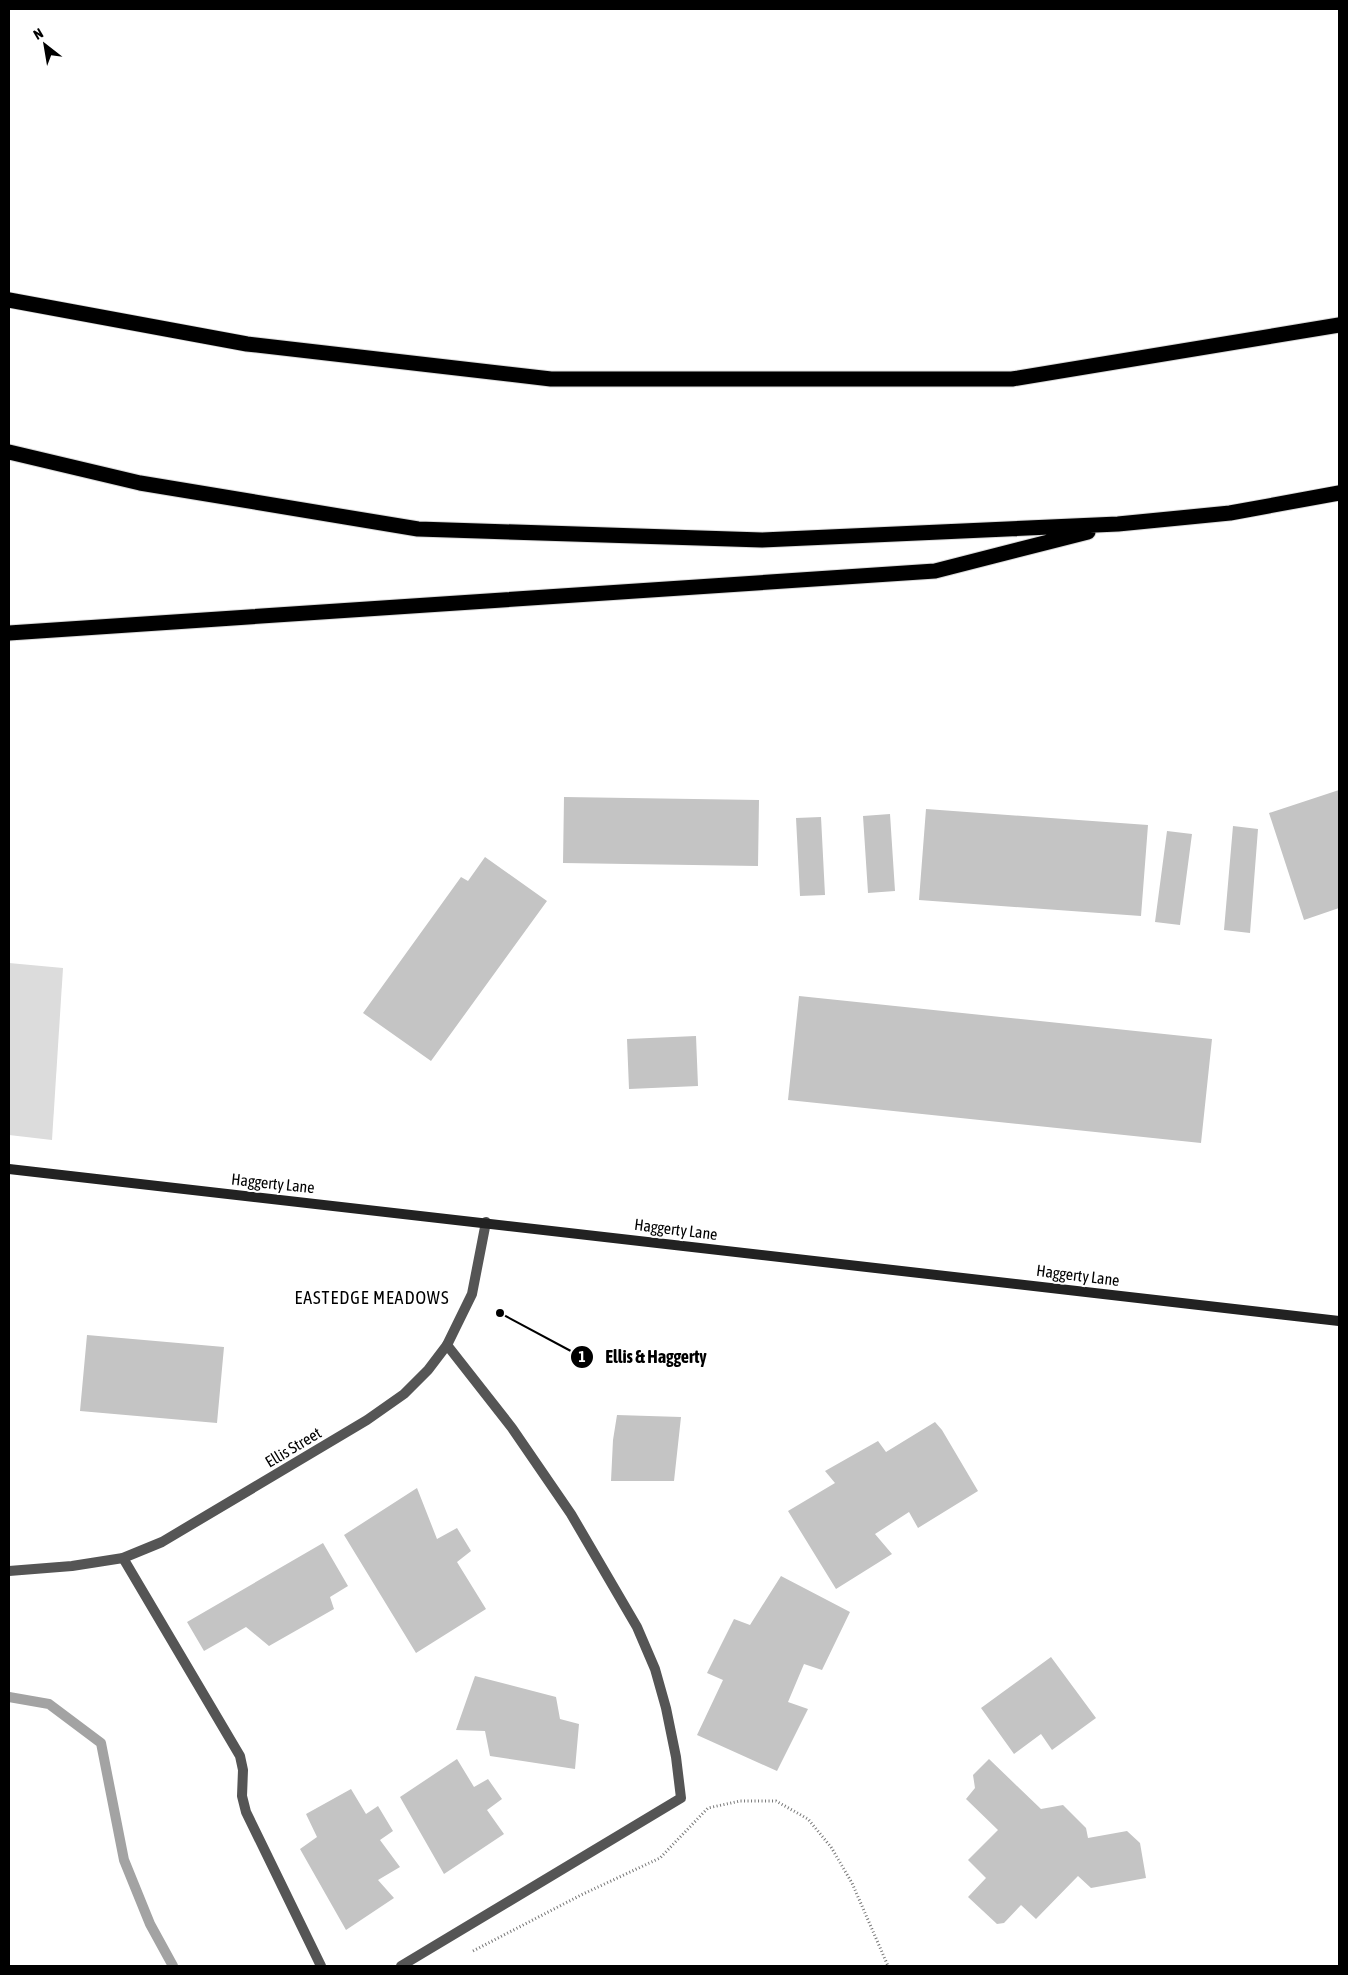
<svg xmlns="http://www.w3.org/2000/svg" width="1348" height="1975" font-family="'Asap Condensed',sans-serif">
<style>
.green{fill:#dcdcdc}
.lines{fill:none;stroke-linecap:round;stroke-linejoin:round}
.stream{stroke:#a3a3a3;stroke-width:10}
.building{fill:#c4c4c4}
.highway-casing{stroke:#dbdbdb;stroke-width:17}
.path{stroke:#777;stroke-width:3;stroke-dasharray:1 2.5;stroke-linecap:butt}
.lane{stroke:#555;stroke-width:10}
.street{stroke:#555;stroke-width:10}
.secondary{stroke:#222;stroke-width:10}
.highway{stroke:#000;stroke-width:15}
.labels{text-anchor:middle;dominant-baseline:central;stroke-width:4;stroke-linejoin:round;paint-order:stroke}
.street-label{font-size:16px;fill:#000;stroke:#fff}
.neighbourhood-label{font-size:18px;letter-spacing:1px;fill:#000;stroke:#fff}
.leader{fill:none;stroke:#000;stroke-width:2}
.callout-dot{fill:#000;stroke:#fff;stroke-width:2}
.mark-label{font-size:15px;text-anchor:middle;font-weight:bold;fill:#fff}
.callout-label{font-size:18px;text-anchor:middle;font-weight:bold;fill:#000;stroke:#fff;stroke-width:4;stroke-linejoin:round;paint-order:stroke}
</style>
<rect width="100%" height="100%" fill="#fff"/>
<path class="green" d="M9 963 63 968 52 1140 9 1135Z"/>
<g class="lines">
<path class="stream" d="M9 1697 49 1704 101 1743 124 1860 150 1924 173 1966"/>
</g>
<path class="building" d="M1339 790V908L1304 920 1269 813Z
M564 797 759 800 758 866 563 863Z
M926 809 1148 825 1141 916 919 900Z
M890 814 895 891 868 893 863 816Z
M821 817 825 895 800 896 796 818Z
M1233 826 1258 829 1250 933 1224 930Z
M1167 831 1192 834 1180 925 1155 922Z
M485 857 547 901 431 1061 363 1013 461 877 468 881Z
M799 996 1212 1039 1201 1143 788 1100Z
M696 1036 698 1086 629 1089 627 1039Z
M87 1335 224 1347 217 1423 80 1411Z
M617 1415 681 1417 674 1481H611L613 1440Z
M935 1422 942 1430 978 1491 918 1528 909 1512 875 1534 892 1554 836 1589 788 1511 835 1483 825 1471 878 1441 886 1452Z
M417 1488 437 1539 457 1528 471 1551 457 1562 486 1609 416 1653 344 1535Z
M323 1543 348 1586 330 1597 334 1609 269 1646 246 1627 204 1651 187 1622Z
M781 1576 850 1612 822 1670 804 1664 788 1702 808 1709 777 1771 697 1735 723 1680 707 1673 734 1619 750 1625Z
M1051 1657 1096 1718 1052 1750 1041 1734 1014 1754 981 1708Z
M475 1676 556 1697 560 1719 579 1724 575 1769 490 1756 485 1731 456 1730Z
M457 1759 474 1787 488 1779 502 1799 487 1810 504 1834 444 1874 400 1797Z
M989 1759 1041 1809 1063 1805 1086 1828 1088 1838 1127 1831 1140 1843 1146 1878 1091 1888 1078 1876 1036 1919 1021 1905 1004 1923 997 1924 968 1897 986 1878 968 1860 998 1830 966 1799 975 1788 973 1775Z
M351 1789 366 1814 378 1806 393 1831 380 1840 400 1867 378 1880 394 1898 346 1930 300 1849 317 1837 306 1814Z"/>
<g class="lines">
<defs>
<path id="highway" d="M9 300 247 344 551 379H1012L1339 325
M9 452 140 483 418 529 762 540 1118 524 1230 513 1339 493
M9 633 935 571 1088 532"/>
</defs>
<use href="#highway" class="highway-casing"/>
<path class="path" d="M473 1951 581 1895 660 1858 708 1808 740 1801H776L808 1819 831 1847 852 1883 888 1966"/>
<path class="lane" d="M123 1558 240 1756 243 1770 242 1796 246 1812 321 1966
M401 1966 681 1798 676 1757 666 1708 655 1669 637 1627 571 1514 512 1428 447 1345"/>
<path class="street" d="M9 1571 72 1566 123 1558 162 1542 367 1420 404 1394 428 1370 447 1345 472 1294 486 1222"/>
<path class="secondary" d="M9 1169 1339 1321"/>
<use href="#highway" class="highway"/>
</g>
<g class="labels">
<g class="street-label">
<text transform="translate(273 1183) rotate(6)">Haggerty Lane</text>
<text transform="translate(676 1229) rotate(7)">Haggerty Lane</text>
<text transform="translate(1078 1275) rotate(7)">Haggerty Lane</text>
<text transform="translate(293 1447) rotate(-31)">Ellis Street</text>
</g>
<g class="neighbourhood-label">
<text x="372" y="1297">EASTEDGE MEADOWS</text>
</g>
</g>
<path class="leader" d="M500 1313L582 1357"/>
<g class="callout-dot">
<circle cx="500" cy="1313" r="5"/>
<circle cx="582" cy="1357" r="12"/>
</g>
<g class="mark-label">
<text x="582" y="1362">1</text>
</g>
<g class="callout-label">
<text x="656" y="1363">Ellis &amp; Haggerty</text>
</g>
<rect width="1348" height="1975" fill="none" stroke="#000000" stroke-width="20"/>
<g transform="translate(45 45) rotate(329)" stroke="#ffffff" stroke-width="4" paint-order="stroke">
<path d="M0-4L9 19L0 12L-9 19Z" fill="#000000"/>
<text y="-8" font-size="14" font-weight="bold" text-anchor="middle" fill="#000000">N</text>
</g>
</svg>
